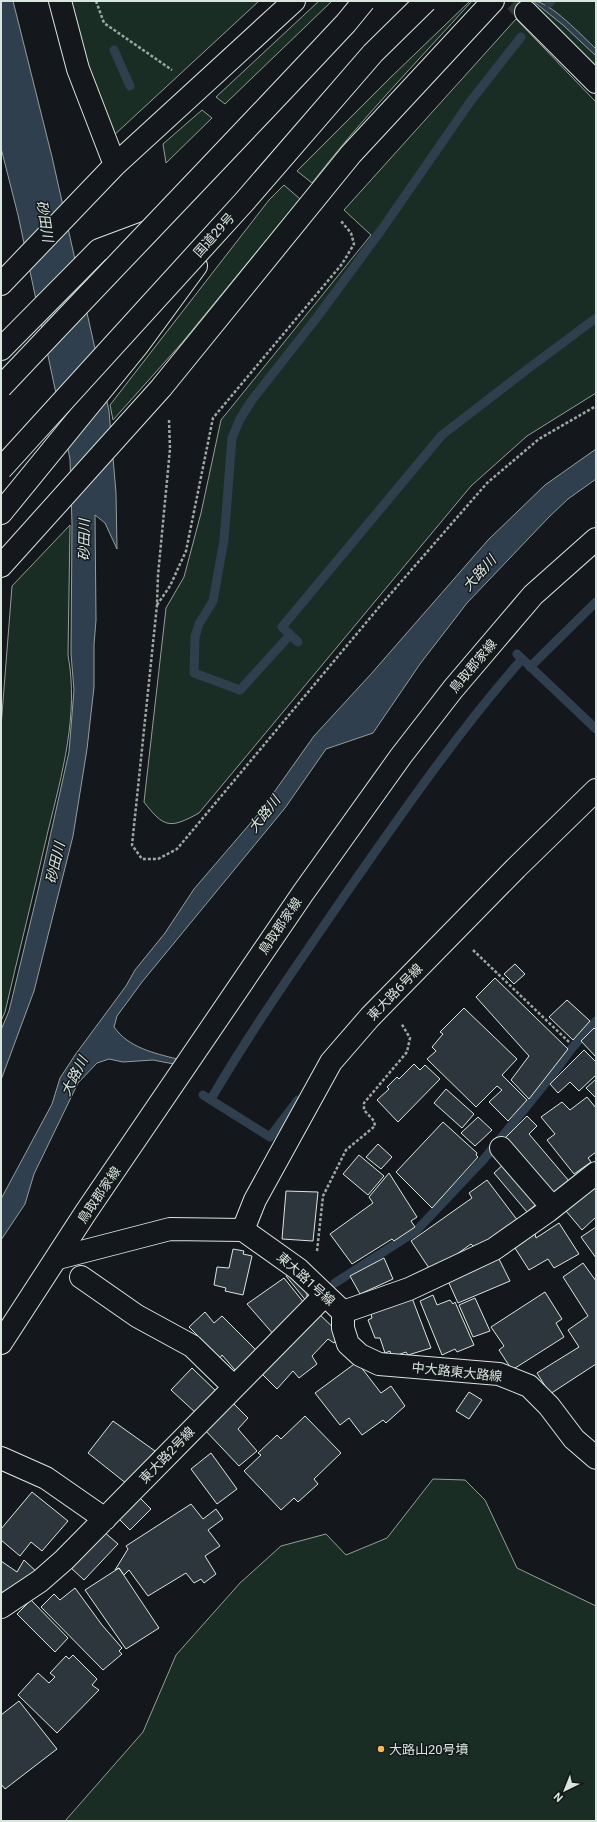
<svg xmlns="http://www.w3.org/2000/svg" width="597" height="1822" font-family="Roboto,'Noto Sans JP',sans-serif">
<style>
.green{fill:#1a2d24;stroke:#939e99}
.water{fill:#2f3f4d;stroke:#939e99}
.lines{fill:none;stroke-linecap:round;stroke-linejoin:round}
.stream{stroke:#2f3f4d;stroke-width:9}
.building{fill:#2c363c;stroke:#d8e6dc}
.minor-tunnel{stroke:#313739;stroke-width:22;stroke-dasharray:22 11;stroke-linecap:butt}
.minor-casing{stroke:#d8e6dc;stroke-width:24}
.major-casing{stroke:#d8e6dc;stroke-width:24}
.highway-casing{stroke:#d8e6dc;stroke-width:24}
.path{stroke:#9da8a2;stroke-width:2.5;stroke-dasharray:3 2;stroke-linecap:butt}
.minor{stroke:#14181c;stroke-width:22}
.major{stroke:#14181c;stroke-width:22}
.highway{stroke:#14181c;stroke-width:22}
.highway-bridge-casing{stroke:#d8e6dc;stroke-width:24;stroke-linecap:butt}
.highway-bridge{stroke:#14181c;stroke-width:22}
.poi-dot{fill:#ffb74d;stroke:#14181c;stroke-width:1.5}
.labels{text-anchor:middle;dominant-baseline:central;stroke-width:3;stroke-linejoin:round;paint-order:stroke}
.street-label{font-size:13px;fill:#d8e6dc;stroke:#14181c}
.poi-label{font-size:13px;fill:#d8e6dc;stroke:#14181c;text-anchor:start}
.water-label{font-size:14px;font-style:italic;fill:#d8e6dc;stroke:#14181c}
</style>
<rect width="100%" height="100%" fill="#14181c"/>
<path class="green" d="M69 1H259L112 137 82 52Z
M319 1H332L225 104 216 97Z
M470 1H472C418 61 361 119 312 183L297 171 390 78Z
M531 1H596V70L528 4Z
M516 19 596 102V393L527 436 471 486 199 813C170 829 164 828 144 802L166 608 184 577 201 513 221 420 371 235 344 210Z
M202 110 212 118 166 163 163 144Z
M284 185 300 199 180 345 113 420 110 405 269 200Z
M70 525 68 655C79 714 62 774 48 831 34 892 19 952 5 1012L1 1021V727L12 586Z
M433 1479 465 1480 485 1500 517 1568 596 1606V1821H65L143 1732 176 1655 240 1583 281 1546 326 1534 346 1555 387 1538Z"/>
<path class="water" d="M1 1H13L52 157 109 411 116 493 117 549 105 523 95 515 96 620 94 645V687L87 749 73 836 34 991 1 1080V1030L9 1011 37 895 69 752 74 690 71 654 72 524 70 459 18 215 1 148Z
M533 1C550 1 583 37 596 49V56L563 25Z
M596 449V479L568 499 549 517 467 603 420 664 373 733 326 749 285 808 142 982 117 1016 114 1027C129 1048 154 1053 177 1059L174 1064 153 1060 123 1062 109 1059 97 1063 78 1083 34 1174 25 1204 1 1240V1199L52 1104 60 1078 75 1055 126 986 135 970 165 933 194 889 260 812 314 736 371 674 488 540 545 485Z"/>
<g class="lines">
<path class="stream" d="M549 3 551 1
M114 50 130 86
M290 635 240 690 194 673 195 637 199 624 213 601 224 540 232 438 240 419 252 400 318 316 382 229 470 102 521 37
M298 642 282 627 442 435 529 368 596 318
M517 654 596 729
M530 667 596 602
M203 1095 270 1137 298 1100
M211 1099C253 1027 302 958 349 889 405 809 458 732 522 659
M335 1283 416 1231 484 1159 552 1075 572 1048 596 1021"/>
</g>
<path class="building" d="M515 964 525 974 514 984 504 974Z
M495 978 568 1049 529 1099 511 1080 529 1056 476 997Z
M567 1000 590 1021 573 1040 549 1017Z
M464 1008 517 1059 502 1075 527 1100 508 1121 489 1102 502 1090 497 1086 476 1107 427 1059 436 1051 432 1047 443 1034 440 1032Z
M594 1028 596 1030V1057L581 1041Z
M584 1050 596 1062V1075L579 1091 570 1082 558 1093 550 1084Z
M414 1064 420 1070 425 1065 440 1079 398 1122 377 1100 389 1089 387 1087 397 1077 399 1079Z
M596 1079V1098L586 1088Z
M446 1089 474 1114 462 1128 434 1103Z
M587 1097 596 1108V1152L588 1158 591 1162 574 1174 547 1140 555 1134 541 1117 562 1102 570 1110Z
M527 1116 537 1126 529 1134 569 1181 550 1197 503 1140Z
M478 1117 492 1130 475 1146 461 1133Z
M443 1122 477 1153 476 1155 478 1157 432 1208 396 1172Z
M378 1144 392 1157 381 1169 366 1157Z
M359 1155 384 1176 368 1195 343 1174Z
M506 1162 540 1201 527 1212 494 1173Z
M389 1173 417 1217 411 1221 415 1227 394 1241 392 1239 352 1264 330 1234 373 1203 369 1197Z
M487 1180 518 1221 475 1248 471 1244 439 1267 436 1264 429 1268 411 1241 472 1198 469 1193Z
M596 1185V1217L582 1230 566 1211Z
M286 1191 318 1192 313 1241 282 1239Z
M559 1223 579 1254 554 1268 548 1259 529 1270 515 1248 535 1234 536 1238Z
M596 1227V1258L581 1237Z
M233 1249 244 1251 243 1254 252 1256 243 1295 225 1291 226 1288 214 1285 217 1267 229 1268Z
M384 1258 393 1279 360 1294 350 1276Z
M499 1259 510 1281 458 1303 448 1281Z
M583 1263 596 1281V1364L550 1394 537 1373 579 1347 568 1330 588 1316 563 1277Z
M288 1275 307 1289V1302L286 1276Z
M284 1278 305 1304 275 1336 247 1304Z
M545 1292 562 1319 556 1323 564 1337 512 1370 499 1350 504 1346 491 1327Z
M433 1295 437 1305 450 1300 453 1304 455 1302 474 1345 457 1352 455 1349 442 1355 420 1301Z
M412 1298 431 1348 408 1355 406 1352 392 1357 390 1351 385 1353 380 1338H375L368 1320 372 1318 371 1314Z
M475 1298 490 1331 473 1337 459 1305Z
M316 1311 341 1335 334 1343 328 1339 312 1356 317 1364 299 1378 293 1371 277 1389 258 1370Z
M205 1312 214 1323 222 1316 256 1350 235 1370 222 1355 220 1358 189 1327Z
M357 1362 381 1393 391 1386 405 1406 386 1423 383 1420 362 1435 349 1418 340 1425 315 1393Z
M192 1368 218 1393 197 1414 171 1390Z
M469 1392 482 1400 469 1419 456 1411Z
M231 1401 248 1418 238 1429 257 1451 239 1466 204 1429Z
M305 1416 341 1453 314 1479 318 1484 298 1502 294 1498 281 1510 244 1471 261 1455 258 1453 277 1435 281 1439Z
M113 1421 155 1451 127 1484 88 1453Z
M211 1453 237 1489 217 1504 191 1469Z
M32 1492 68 1521 42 1551 31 1542 20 1556 1 1540V1529Z
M137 1495 151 1509 130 1530 116 1516Z
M191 1504 203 1519 216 1509 223 1519 208 1530 220 1546 205 1556 216 1574 204 1583 201 1579 194 1583 186 1573 148 1596 129 1570 124 1575 119 1568 115 1570 128 1549 126 1546Z
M103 1531 118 1544 84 1580 70 1567Z
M24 1560 39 1574 1 1601V1561L17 1572Z
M119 1568 159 1628 126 1649 85 1590Z
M75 1588 102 1625 122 1648 119 1651 122 1654 103 1670 41 1607 54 1594 60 1600Z
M31 1600 68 1638 55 1652 17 1614Z
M73 1655 97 1679 92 1685 99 1690 57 1733 18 1695 38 1673 49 1683 55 1677 50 1673 66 1656 69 1659Z
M19 1701 57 1749 5 1789 1 1784V1715Z"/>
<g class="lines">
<path class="minor-tunnel" d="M515 1 526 12"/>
<defs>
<path id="minor" d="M60 1 78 69 115 165
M526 12 596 82
M1 284 115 165 294 1
M1 566 161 388 351 154 493 1
M501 1148 552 1207
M243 1230 255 1200 331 1062 370 1017 516 868 596 790
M58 1258 170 1229 243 1230 298 1269 343 1312 409 1289 494 1249 548 1211 596 1173
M81 1277 137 1316 192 1346 233 1386
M343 1312V1328L348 1344 360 1355 379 1364 499 1374 529 1386 549 1406 574 1439 596 1458
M1 1458 46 1478 105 1519
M1 1607 40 1581 64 1560 325 1295"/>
<path id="major" d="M1 1343 86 1212 303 893 401 756 453 689 533 595 596 539"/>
<path id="highway" d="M1 349 99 250 147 232
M1 513 138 345 196 266"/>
</defs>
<use href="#minor" class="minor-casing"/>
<use href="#major" class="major-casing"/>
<use href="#highway" class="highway-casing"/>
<path class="path" d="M96 1 104 23 172 70
M169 420 170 449 158 575 157 605 132 845 142 859H158L177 849 380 606 487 483 539 439 596 406
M157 605 170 586 186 551 213 418 342 264 354 244 351 233 341 221
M473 950 569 1042
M317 1251 323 1196 346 1150 375 1126 374 1121 364 1110V1103L407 1052 410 1038 401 1023"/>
<use href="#minor" class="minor"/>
<use href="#major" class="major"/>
<use href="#highway" class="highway"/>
<defs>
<path id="highway-bridge" d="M1 387C116 265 232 145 346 23L364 1
M1 469 244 202 373 53 426 1"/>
</defs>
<use href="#highway-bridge" class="highway-bridge-casing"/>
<use href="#highway-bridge" class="highway-bridge"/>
</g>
<circle class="poi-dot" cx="381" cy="1749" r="4"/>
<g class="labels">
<g class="street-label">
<text transform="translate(214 235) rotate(-48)">国道29号</text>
<text transform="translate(473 666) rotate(-50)">鳥取郡家線</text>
<text transform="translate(280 926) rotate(-56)">鳥取郡家線</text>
<text transform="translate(395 992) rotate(-46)">東大路6号線</text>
<text transform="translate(99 1195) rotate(-56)">鳥取郡家線</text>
<text transform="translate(306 1279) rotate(42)">東大路1号線</text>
<text transform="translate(457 1372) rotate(6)">中大路東大路線</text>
<text transform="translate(167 1455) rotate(-46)">東大路2号線</text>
</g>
<g class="poi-label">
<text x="389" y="1749">大路山20号墳</text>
</g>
<g class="water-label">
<text transform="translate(45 221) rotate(81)">砂田川</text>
<text transform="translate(84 540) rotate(-89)">砂田川</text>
<text transform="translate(479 573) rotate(-48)">大路川</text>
<text transform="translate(264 814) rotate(-52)">大路川</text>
<text transform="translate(55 863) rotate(-77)">砂田川</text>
<text transform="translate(74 1076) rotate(-63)">大路川</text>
</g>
</g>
<rect width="597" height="1822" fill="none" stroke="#d8e6dc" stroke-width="4"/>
<g transform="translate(565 1790) rotate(223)" stroke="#14181c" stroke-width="3" paint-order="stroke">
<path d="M0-3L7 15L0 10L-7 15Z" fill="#d8e6dc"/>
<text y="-6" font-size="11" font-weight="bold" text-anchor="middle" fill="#d8e6dc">N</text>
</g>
</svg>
